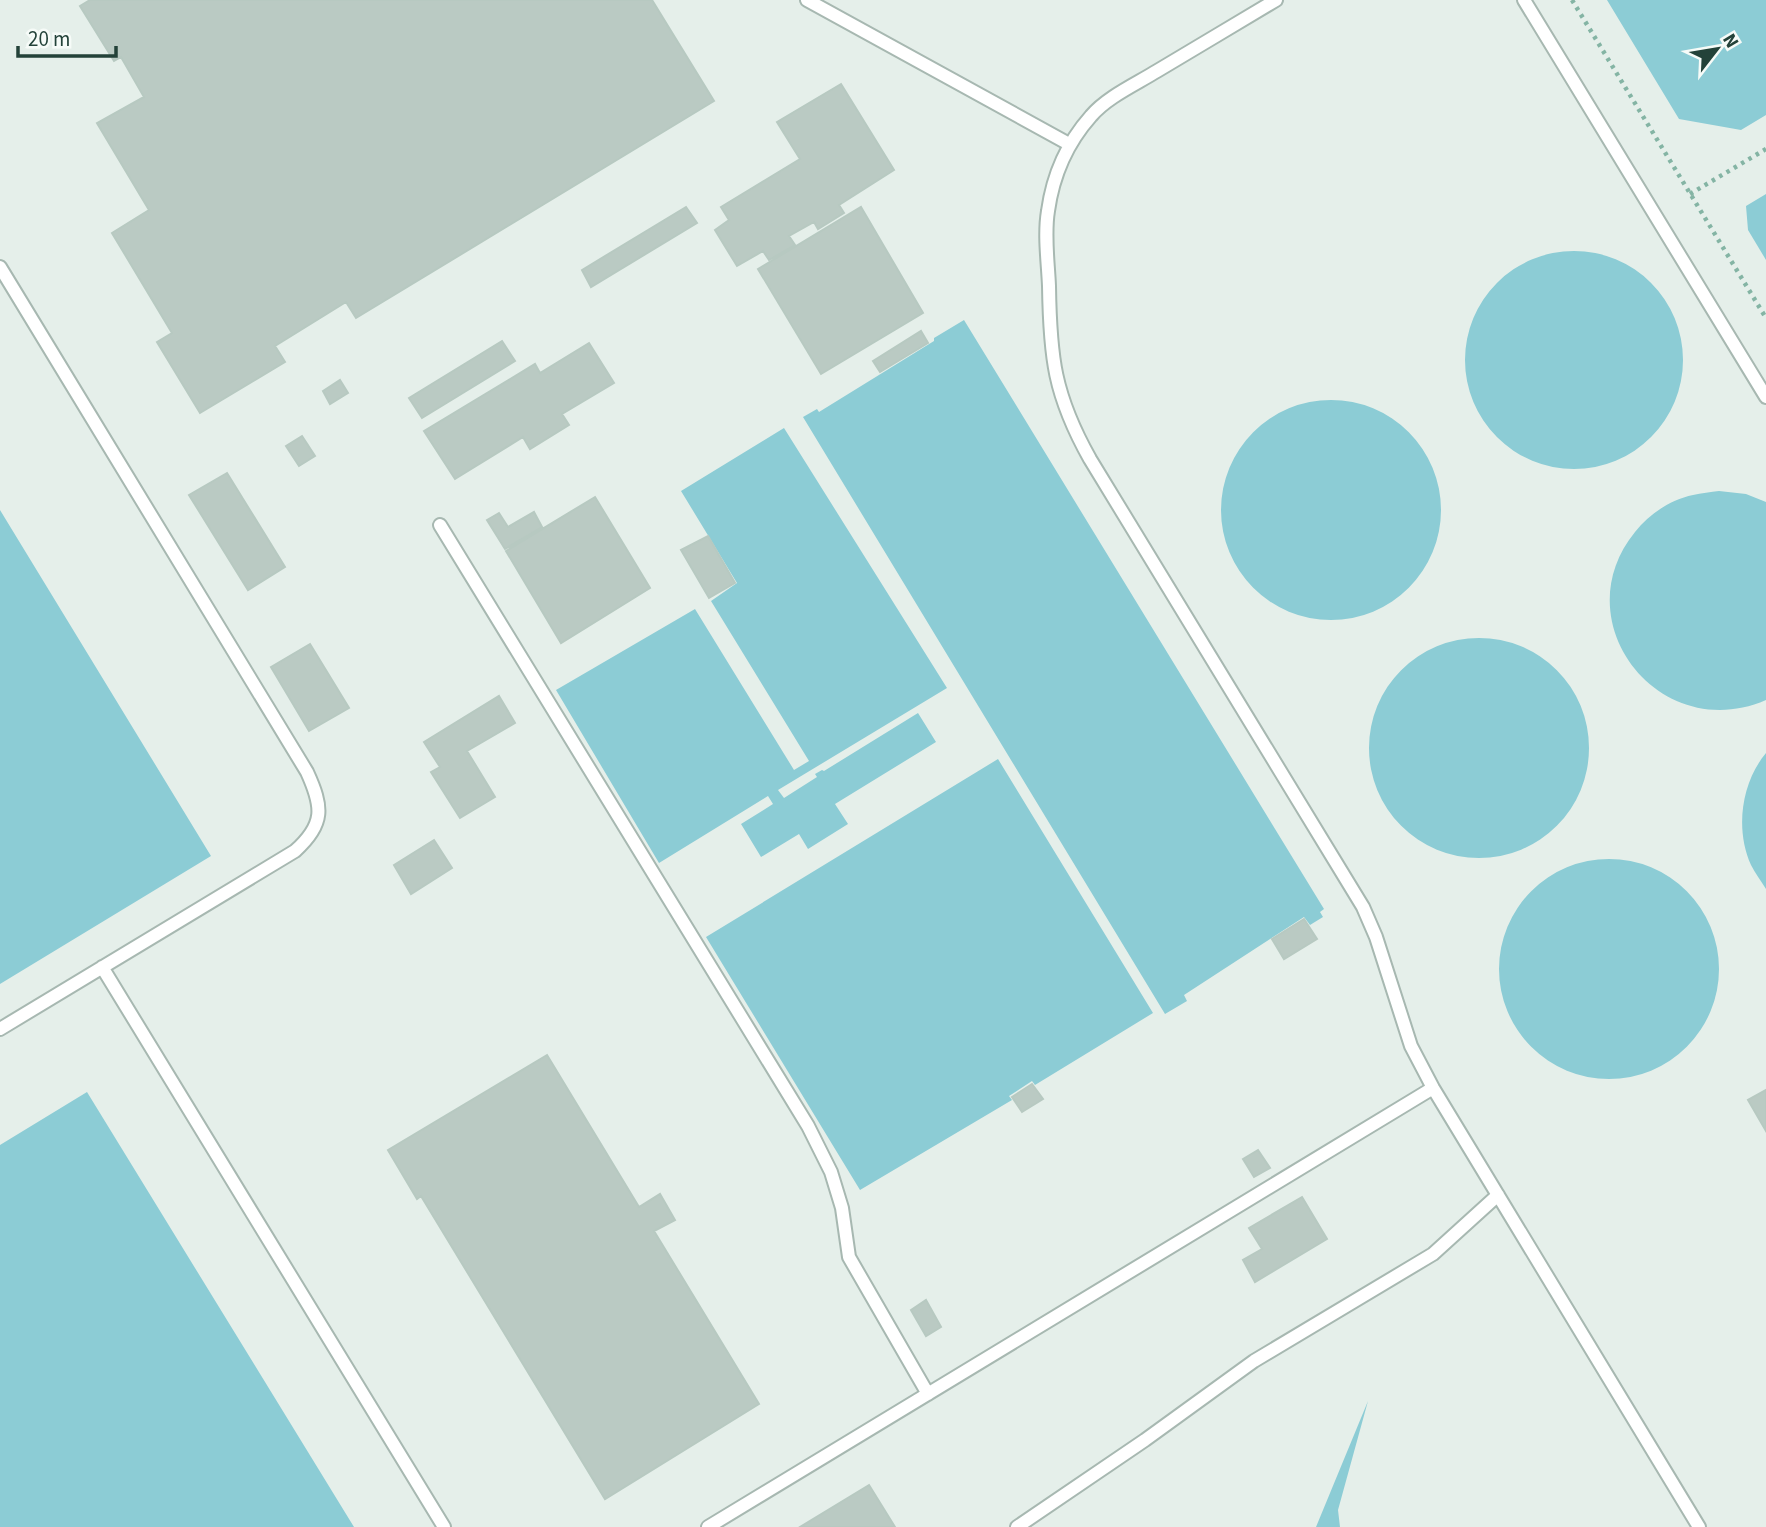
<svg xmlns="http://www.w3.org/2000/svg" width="1766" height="1527" font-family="'Source Sans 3',sans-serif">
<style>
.water{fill:#8cccd5}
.building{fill:#bacac3;stroke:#b7c9c1;stroke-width:2}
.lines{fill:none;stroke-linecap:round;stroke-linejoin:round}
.lane-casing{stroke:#a7b8b1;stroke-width:16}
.path{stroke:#84b4a4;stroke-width:4.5;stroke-dasharray:3.5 5;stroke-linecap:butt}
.lane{stroke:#fff;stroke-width:12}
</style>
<rect width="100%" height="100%" fill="#e5efea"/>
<path class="water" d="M1607 0H1766V115L1741 130 1679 119Z
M1766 194V260L1748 230 1746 206Z
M1465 360a109 109 0 1 1 218 0a109 109 0 1 1-218 0Z
M964 320 1324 909 1320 912 1323 917 1310 925 1304 917 1184 995 1187 1001 1165 1014 803 417 817 409 819 412 934 341V338Z
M1221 510a110 110 0 1 1 220 0a110 110 0 1 1-220 0Z
M784 428 947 688 778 790 784 798 817 777 815 774 822 770 824 771 918 713 936 742 835 804 848 824 808 849 799 834 761 857 741 824 773 804 768 796 659 863 556 690 695 609 794 770 809 761 711 601 737 583 681 491Z
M1719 491 1746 494 1766 502V700C1660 746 1562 622 1635 532 1649 514 1670 500 1693 495 1701 493 1711 492 1719 491Z
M0 510 211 856 0 984Z
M1369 748a110 110 0 1 1 220 0a110 110 0 1 1-220 0Z
M1766 753V889C1761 881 1755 873 1751 865 1735 830 1741 783 1766 753Z
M998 759 1153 1013 1035 1085 1032 1081 1009 1096 1012 1100 860 1190 706 937Z
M1499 969a110 110 0 1 1 220 0a110 110 0 1 1-220 0Z
M87 1092 354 1527H0V1145Z
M1368 1401 1338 1510 1340 1527H1316Z"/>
<path class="building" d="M90 0H652L714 101 356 318 346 302 275 346 285 362 200 413 157 342 172 333 112 233 149 210 97 123 144 97 121 57 114 61 80 6Z
M841 84 894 170 839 205 844 213 818 229 814 222 789 236 795 245 769 260 763 251 737 266 715 230 729 220 721 207 800 159 777 122Z
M686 207 697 223 591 287 582 270Z
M861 207 923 313 821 374 758 269Z
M921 331 928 343 880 372 873 361Z
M502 341 515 361 422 418 409 398Z
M589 343 614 383 562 414 569 425 530 449 523 437 455 479 424 431 535 364 540 373Z
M340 380 348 393 330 404 323 391Z
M302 436 315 456 299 466 286 446Z
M227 473 285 567 248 590 189 495Z
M595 497 650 588 561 643 506 551Z
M534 512 542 527 505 549 487 520 499 513 508 527Z
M708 536 735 583 709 598 681 550Z
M310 644 349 708 309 731 271 667Z
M499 696 515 723 467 751 495 797 460 818 431 772 440 767 424 742Z
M434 840 452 868 411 894 394 865Z
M1304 919 1317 939 1284 959 1272 939Z
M547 1055 639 1207 660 1194 675 1220 654 1231 759 1404 605 1499 421 1196 417 1199 388 1150Z
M1032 1084 1043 1099 1022 1112 1012 1097Z
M1766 1090V1131L1748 1100Z
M1258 1150 1270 1168 1254 1177 1243 1159Z
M1302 1197 1327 1239 1255 1282 1243 1260 1262 1249 1249 1228Z
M926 1300 941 1327 926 1336 911 1310Z
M869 1485 895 1527H800Z"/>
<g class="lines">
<defs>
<path id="lane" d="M807 0 1069 144
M1276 0C1236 24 1197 47 1157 71 1136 84 1107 97 1091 116 1067 143 1053 175 1048 211 1044 235 1048 262 1049 286 1050 357 1054 395 1090 459L1363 907 1376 937 1411 1046 1433 1088 1699 1527
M1524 0 1766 397
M0 267 307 772C323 807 325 824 295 851L0 1029
M440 525 808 1126 831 1172 842 1208 849 1257 928 1394
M102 967 444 1527
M708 1527 1433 1088
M1017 1527 1145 1440 1254 1361 1433 1254 1498 1195"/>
</defs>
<use href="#lane" class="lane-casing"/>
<path class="path" d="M1572 0 1766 318
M1690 194 1766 149"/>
<use href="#lane" class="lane"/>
</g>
<g transform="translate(1717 49) rotate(59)" stroke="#f6fbf8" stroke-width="5" paint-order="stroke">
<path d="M0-5L12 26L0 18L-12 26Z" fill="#234239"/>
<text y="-10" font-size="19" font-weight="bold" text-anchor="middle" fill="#234239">N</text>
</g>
<path d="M18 46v10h98v-10" fill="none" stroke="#234239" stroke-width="3.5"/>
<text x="28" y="46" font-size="21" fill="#234239" stroke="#f6fbf8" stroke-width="5" paint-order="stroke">20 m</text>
</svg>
